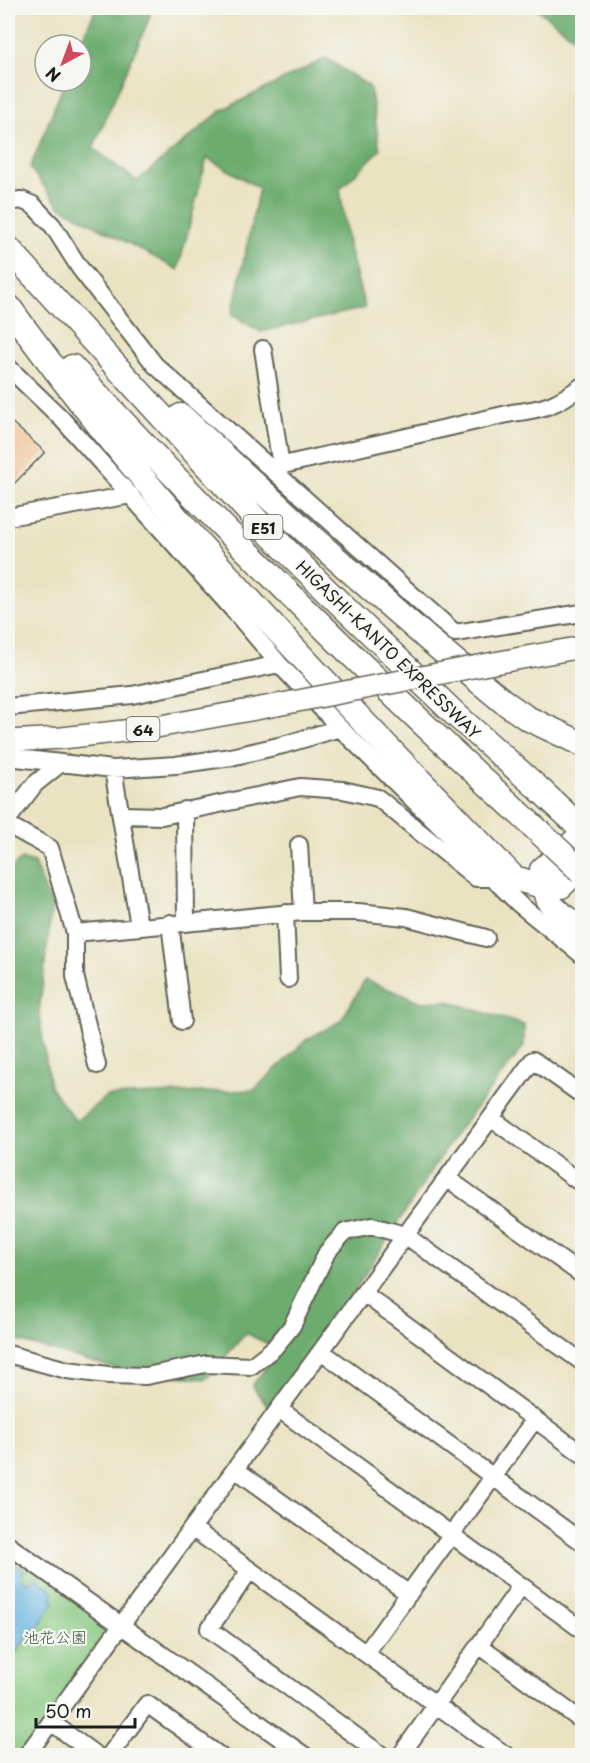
<svg xmlns="http://www.w3.org/2000/svg" width="590" height="1763" font-family="'Playpen Sans','Klee One',sans-serif">
<style>
.green{fill:#86c77f;stroke:#51724e;stroke-width:1.5}
.forest{fill:#6cac6e;stroke:#446445;stroke-width:1.5}
.water{fill:#68b6e2;stroke:#42697f;stroke-width:1.5}
.building{fill:#edb37b}
.lines{fill:none;stroke-linecap:round;stroke-linejoin:round}
.minor-casing{stroke:#646256;stroke-width:20}
.major-casing{stroke:#646256;stroke-width:24}
.highway-casing{stroke:#646256;stroke-width:27}
.minor{stroke:#fff;stroke-width:16}
.major{stroke:#fff;stroke-width:21}
.highway{stroke:#fff;stroke-width:24}
.major-bridge-casing{stroke:#646256;stroke-width:24;stroke-linecap:butt}
.highway-bridge-casing{stroke:#646256;stroke-width:27;stroke-linecap:butt}
.major-bridge{stroke:#fff;stroke-width:21}
.highway-bridge{stroke:#fff;stroke-width:24}
.labels{text-anchor:middle;dominant-baseline:central;stroke-width:4.5;stroke-linejoin:round;paint-order:stroke}
.shield{fill:#f6f6f2;stroke:#5d5d5c;stroke-width:1.5}
.shield-label{font-size:15px;font-weight:bold;fill:#1c1c1c}
.street-label{font-size:16px;fill:#1c1c1c;stroke:#f6f6f2}
.park-label{font-size:16px;fill:#41583f;stroke:#f6f6f2}
</style>
<rect width="100%" height="100%" fill="#f6f6f2"/>
<filter id="ink" filterUnits="userSpaceOnUse"><feTurbulence type="fractalNoise" baseFrequency=".0167" numOctaves="2"/><feDisplacementMap in="SourceGraphic" scale="12" xChannelSelector="R" yChannelSelector="G"/><feConvolveMatrix kernelMatrix="1 2 1 2 8 2 1 2 1" color-interpolation-filters="sRGB"/></filter>
<filter id="wash" filterUnits="userSpaceOnUse"><feTurbulence type="fractalNoise" baseFrequency=".008" numOctaves="4" result="noise"/><feDisplacementMap in="SourceGraphic" scale="24" xChannelSelector="R" yChannelSelector="G"/><feGaussianBlur stdDeviation="1.35" result="paint"/><feColorMatrix in="noise" values="0 0 0 0 0 0 0 0 0 0 0 0 0 0 0 0 0 1.4 0 .05"/><feComposite in="paint" operator="in"/></filter>
<g filter="url(#wash)">
<rect width="100%" height="100%" fill="#eae3c2"/>
<path class="green" d="M8 1545 121 1625 26 1755H8Z"/>
<path class="forest" d="M96 8H151L149 19 93 148 137 181 222 110 326 58 370 87 380 150 340 189 348 244 365 308 261 332 232 315 259 188 207 158 178 270 59 206 30 168 65 81H81L80 45Z
M535 8H582V43Z
M21 859 34 863 52 906 39 1013 50 1087 76 1121 107 1096 254 1090 307 1039 341 1021 365 980 422 1002 448 1001 524 1025V1046L454 1136 349 1299 268 1407 252 1386 279 1350 246 1333 206 1379 124 1371 8 1338V1172L10 1171 8 1158V872Z"/>
<path class="water" d="M8 1559 24 1571 21 1576 24 1581 29 1583 35 1578 54 1592 52 1597 54 1602 38 1627 31 1629 8 1667Z"/>
<g id="blocks">
<path class="building" d="M8 419 45 452 8 490Z"/>
</g>
</g>
<g filter="url(#ink)">
<use href="#blocks" fill-opacity="0" stroke="#646256" stroke-width="1.5"/>
<g class="lines">
<defs>
<path id="minor" d="M8 202 21 200 33 205 53 226 79 267 155 365 455 633 582 613
M263 349 281 466
M8 367 61 418 236 613 279 664 340 728 519 904 582 955
M270 468 512 413C545 409 556 405 582 386
M8 517 131 495
M8 707 132 695 279 664
M8 757 113 769 176 765 231 757 283 745 340 728
M113 769 139 926
M185 810 186 922
M121 815 162 816 300 787 343 790 378 798 476 878H493
M8 819 35 784 60 764
M8 825 50 848 75 933V976L97 1065
M299 845 303 912
M285 913 288 979
M170 923 182 1021
M75 933 303 912H358L406 917 486 938
M491 1118 582 1184
M447 1178 582 1275
M363 1293 582 1454
M321 1351 582 1542
M8 1354 67 1370 108 1375 146 1376 206 1364 251 1366 274 1348 292 1326 327 1252 345 1232 372 1226 405 1235 582 1362
M279 1409 582 1630
M235 1469 409 1594
M192 1528 507 1756
M8 1545 305 1756
M250 1570 209 1629 383 1756
M479 1645 582 1721
M366 1653 535 1419
M51 1722 97 1756
M26 1756 533 1060 582 1095
M109 1756 147 1704 220 1756
M400 1756 521 1586"/>
<path id="major" d="M494 663 582 647
M8 741 62 738 151 728 277 705"/>
<path id="highway" d="M8 248 261 525 328 592 456 715 538 788 582 829
M8 306C157 513 337 695 514 878L542 886H561L582 865
M72 367C214 522 363 670 518 812
M181 416 315 540 428 639 504 702 527 718 582 744
M582 835 542 870C543 907 555 909 582 930"/>
</defs>
<use href="#minor" class="minor-casing"/>
<use href="#major" class="major-casing"/>
<use href="#highway" class="highway-casing"/>
<use href="#minor" class="minor"/>
<use href="#major" class="major"/>
<use href="#highway" class="highway"/>
<defs>
<path id="major-bridge" d="M277 705 494 663"/>
<path id="highway-bridge" d="M518 812 582 872"/>
</defs>
<use href="#major-bridge" class="major-bridge-casing"/>
<use href="#highway-bridge" class="highway-bridge-casing"/>
<use href="#major-bridge" class="major-bridge"/>
<use href="#highway-bridge" class="highway-bridge"/>
</g>
</g>
<g class="labels">
<g class="shield">
<rect x="243.5" y="515" width="39" height="24" rx="4.5"/>
<rect x="126.5" y="717" width="33" height="24" rx="4.5"/>
</g>
<g class="shield-label">
<text x="263" y="527">E51</text>
<text x="143" y="729">64</text>
</g>
<g class="street-label">
<text transform="translate(389 649) rotate(44)">HIGASHI-KANTO EXPRESSWAY</text>
</g>
<g class="park-label">
<text x="55" y="1636">池花公園</text>
</g>
</g>
<rect width="590" height="1763" fill="none" stroke="#f6f6f2" stroke-width="30"/>
<g transform="translate(63 63) rotate(221)"><circle r="28" fill="#f6f6f2" stroke="#9f9f9c" stroke-width="1.5"/>
<path d="M0-4.5L10 22L0 15L-10 22Z" fill="#d1495b"/>
<text y="-9" font-size="16" font-weight="bold" text-anchor="middle" fill="#1c1c1c">N</text>
</g>
<path d="M36 1718v9h99v-9" fill="none" stroke="#1c1c1c" stroke-width="3"/>
<text x="45" y="1718" font-size="18" fill="#1c1c1c" stroke="#f6f6f2" stroke-width="4.5" paint-order="stroke">50 m</text>
</svg>
